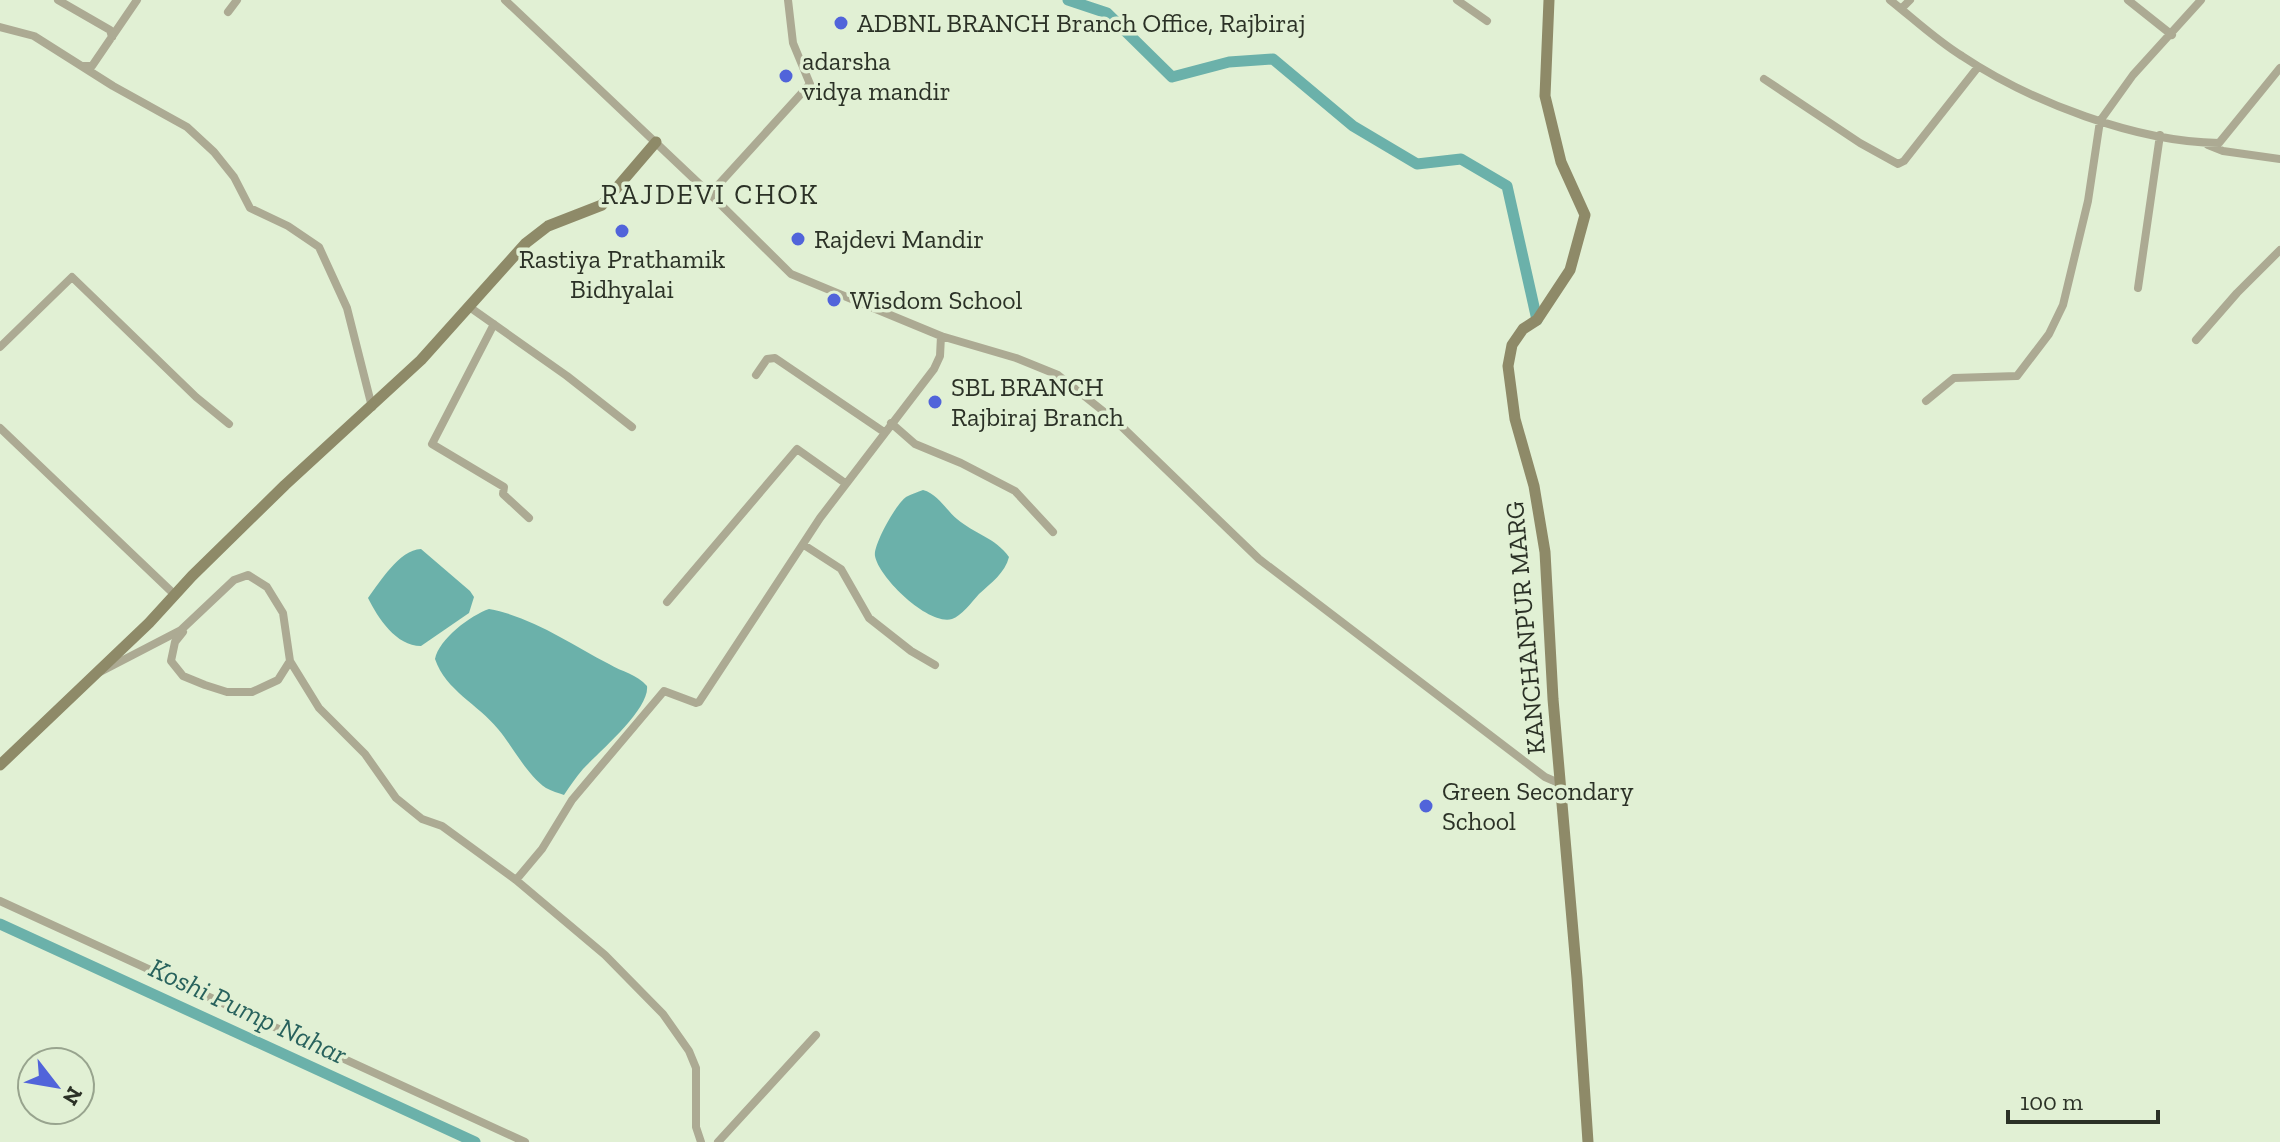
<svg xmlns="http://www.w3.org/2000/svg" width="2280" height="1142" font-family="'Zilla Slab',serif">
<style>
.water{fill:#6bb1aa}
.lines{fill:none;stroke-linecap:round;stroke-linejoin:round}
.canal{stroke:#6bb1aa;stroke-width:11}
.street{stroke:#acaa93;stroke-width:8}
.secondary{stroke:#8e8a68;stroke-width:11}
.poi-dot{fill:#5164da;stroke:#e1f0d4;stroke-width:3}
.labels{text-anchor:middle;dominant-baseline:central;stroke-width:7;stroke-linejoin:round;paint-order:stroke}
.poi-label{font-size:26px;fill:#2b3126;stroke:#e1f0d4;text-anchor:start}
.street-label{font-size:26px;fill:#2b3126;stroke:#e1f0d4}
.neighbourhood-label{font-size:28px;letter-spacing:2px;fill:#2b3126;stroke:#e1f0d4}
.water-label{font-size:28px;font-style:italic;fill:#28625d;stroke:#e1f0d4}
</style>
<rect width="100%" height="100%" fill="#e1f0d4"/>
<path class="water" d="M923 490C938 494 945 509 957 519 973 533 996 538 1009 557 1005 573 991 583 979 594 972 602 961 616 952 619 929 626 879 578 875 556 873 545 896 504 906 497 911 494 918 492 923 490Z
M421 549 470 591 474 597 469 613 421 646C396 646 378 618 368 598 380 582 399 550 421 549Z
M489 609C533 617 570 644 609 664 622 672 637 674 647 686 650 709 599 752 583 769 576 777 570 786 564 795 559 793 551 791 546 788 526 774 514 748 498 729 478 704 446 691 435 659 439 639 471 615 489 609Z"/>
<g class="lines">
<path class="canal" d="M1068 0 1107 13 1172 77 1229 62 1273 59 1353 126 1417 164 1461 159 1507 186 1537 320
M0 924 475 1142"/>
<path class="street" d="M58 0 110 30 112 37
M505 0 710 194 791 274 941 336 1016 358 1058 375 1118 423 1259 559 1545 777 1561 784
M1457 0 1487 21
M1890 0C1914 19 1936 40 1962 56 2031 102 2136 142 2219 143L2280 68
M2128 0 2172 35
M1901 9 1910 0
M228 12 237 0
M0 27 34 36 113 86 187 127 214 152 234 177 250 208 288 226 319 247 347 308 372 407
M82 66H92L137 0
M1764 79 1860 143 1898 164 1904 161 1978 67
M2208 145 2223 151 2280 159
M710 194 810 84 793 43 788 0
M2138 288 2160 135
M468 306 567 376 632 427
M494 324 432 444 504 487 503 494 529 518
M2196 340 2237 293 2280 250
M0 347 72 277 196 397 229 424
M756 375 767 359 775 358 884 432
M1926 401 1954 378 2017 376 2049 334 2063 305 2088 201 2100 121 2133 75 2201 0
M891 423 915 444 961 463 1015 491 1053 532
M0 428 175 595
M804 545 841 569 869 618 911 651 935 665
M667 602 797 449 845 483
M183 632 175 642 171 661 183 676 205 685 227 692H252L278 680 290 661
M100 672 181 630 234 580 248 575 267 587 283 613 290 661 319 708 365 754 396 798 422 819 442 826 516 880 605 955 663 1014 689 1051 696 1068V1127L701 1142
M516 880 542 849 572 800 664 691 696 703 699 702 820 518 934 369 940 356 941 336
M0 901 525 1142
M718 1142 816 1035"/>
<path class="secondary" d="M1549 0 1545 96 1561 162 1585 215 1570 270 1537 320 1523 329 1512 345 1508 366 1515 419 1534 486 1545 552 1553 699 1577 978 1588 1142
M0 765 149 623 192 576 285 485 421 360 526 243 548 226 602 205 656 142"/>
</g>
<g class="poi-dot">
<circle cx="841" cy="23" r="8"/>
<circle cx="786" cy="76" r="8"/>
<circle cx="622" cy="231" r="8"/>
<circle cx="798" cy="239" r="8"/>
<circle cx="834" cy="300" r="8"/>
<circle cx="935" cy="402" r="8"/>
<circle cx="1426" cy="806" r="8"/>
</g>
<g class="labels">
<g class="poi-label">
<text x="857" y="23">ADBNL BRANCH Branch Office, Rajbiraj</text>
<text x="802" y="61">adarsha<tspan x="802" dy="30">vidya mandir</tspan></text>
<text x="814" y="239">Rajdevi Mandir</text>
<text x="622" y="259" text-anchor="middle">Rastiya Prathamik<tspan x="622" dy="30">Bidhyalai</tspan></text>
<text x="850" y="300">Wisdom School</text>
<text x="951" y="387">SBL BRANCH<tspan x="951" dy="30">Rajbiraj Branch</tspan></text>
<text x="1442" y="791">Green Secondary<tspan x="1442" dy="30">School</tspan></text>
</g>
<g class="street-label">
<text transform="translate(1525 628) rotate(-95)">KANCHANPUR MARG</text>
</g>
<g class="neighbourhood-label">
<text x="710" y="194">RAJDEVI CHOK</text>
</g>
<g class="water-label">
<text transform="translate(248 1011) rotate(25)">Koshi Pump Nahar</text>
</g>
</g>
<g transform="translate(56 1086) rotate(121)"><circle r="38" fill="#e1f0d4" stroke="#98a48e" stroke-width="2"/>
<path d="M0-6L14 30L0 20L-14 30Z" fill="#5164da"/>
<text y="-12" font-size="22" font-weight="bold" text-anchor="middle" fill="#2b3126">N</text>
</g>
<path d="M2008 1110v12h150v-12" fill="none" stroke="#2b3126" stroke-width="4"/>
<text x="2020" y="1110" font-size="24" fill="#2b3126" stroke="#e1f0d4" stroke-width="6" paint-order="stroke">100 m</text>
</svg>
